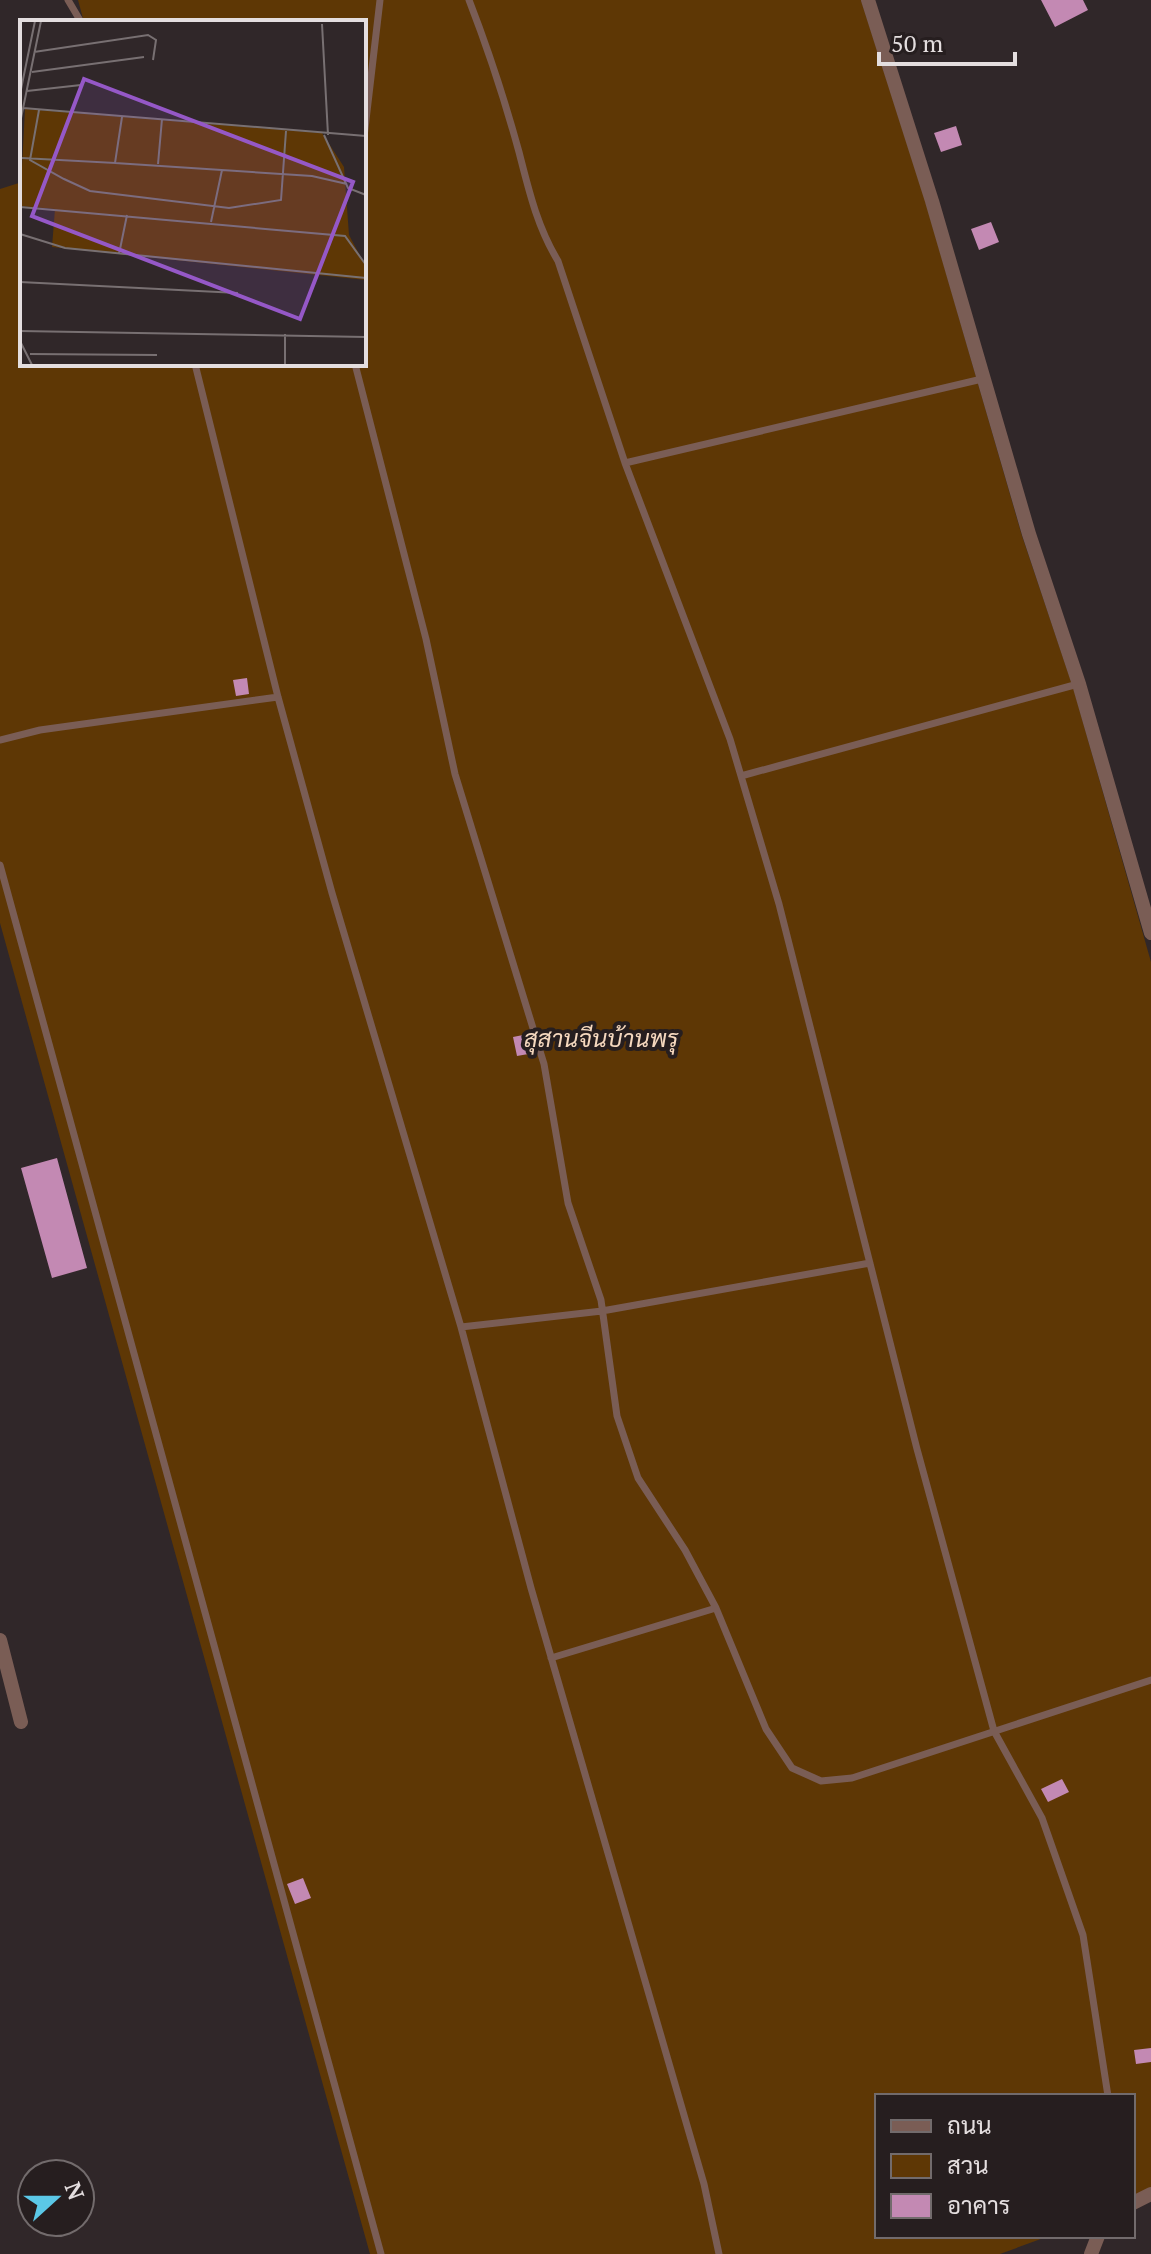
<svg xmlns="http://www.w3.org/2000/svg" width="1151" height="2254" font-family="'PT Serif',Sarabun,serif">
<style>
.green{fill:#5e3705}
.building{fill:#c389b3}
.lines{fill:none;stroke-linecap:round;stroke-linejoin:round}
.lane{stroke:#7a5d55;stroke-width:7}
.street{stroke:#7a5d55;stroke-width:14}
.labels{text-anchor:middle;dominant-baseline:central;stroke-width:8;stroke-linejoin:round;paint-order:stroke}
.park-label{font-size:24px;font-style:italic;fill:#f5d8be;stroke:#261e1f}
.inset-road{fill:none;stroke:#787072;stroke-width:2}
.view{fill:#9558c7;fill-opacity:0.15;stroke:#9558c7;stroke-width:4}
.inset-edge{fill:none;stroke:#e4dedf;stroke-width:4}
</style>
<rect width="100%" height="100%" fill="#302729"/>
<path class="green" d="M78 0H861L925 200 1022 536 1073 687 1151 962V2199L1133 2205V2096H877V2236H1049L1000 2254H370L0 923V189L22 182V364H364V22H84Z"/>
<path class="building" d="M1041 0H1083L1088 10 1055 27Z
M956 126 962 145 941 152 934 133Z
M991 222 999 242 979 250 971 229Z
M247 678 249 694 236 696 233 680Z
M528 1034 534 1053 517 1056 513 1037Z
M57 1158 87 1268 52 1278 21 1168Z
M1062 1779 1069 1792 1048 1802 1041 1789Z
M303 1878 311 1898 295 1904 287 1884Z
M1151 2048V2062L1136 2064 1134 2050Z"/>
<g class="lines">
<path class="lane" d="M68 0 81 22
M469 0C488 49 505 101 519 152 529 191 537 226 558 261L625 463 982 379
M364 137 380 0
M195 364 278 697 332 893 461 1327 531 1588 704 2184 719 2254
M355 364 426 639 455 774 544 1064 568 1203 601 1300 617 1416 638 1478 685 1550 716 1608 766 1729 792 1768 821 1781 852 1778 1151 1680
M625 463 730 739 779 904 917 1449 994 1731 1042 1818 1083 1935 1108 2096
M0 740 40 730 278 697
M741 776 1078 684
M0 865 381 2254
M461 1327 602 1311 870 1263
M551 1658 716 1608"/>
<path class="street" d="M868 0 932 201 1029 534 1079 684 1151 933
M0 1640 21 1722
M1133 2203 1151 2194
M1091 2254 1098 2236"/>
</g>
<g class="labels">
<g class="park-label">
<text x="601" y="1038">สุสานจีนบ้านพรุ</text>
</g>
</g>
<g transform="translate(20 20)">
<rect width="346" height="346" fill="#302729"/>
<path d="M5 89 302 113 324 147 329 215 346 247V260L32 227 35 189 0 186Z" fill="#5e3705"/>
<path class="inset-road" d="M302 4 308 115M14 32 128 15 136 20 133 40M12 52 124 37M7 71 61 65M0 74 15 1M3 88 346 116M19 90 10 140 44 159 70 171 209 188 261 180 266 111M0 103 21 1M304 115 328 168 346 175M2 138 95 143 102 97M95 143 292 156 327 164M138 144 142 99M0 187 325 216 346 245M191 202 202 150M0 214 45 228 346 258M99 234 107 195M0 262 218 273M0 311 346 317M265 314V345M0 321 12 345M10 334 137 335"/>
<path class="view" d="M64 59 333 162 280 299 12 196Z"/>
<rect width="346" height="346" class="inset-edge"/>
</g>
<rect x="875" y="2094" width="260" height="144" fill="#261e1f" stroke="#726b6c" stroke-width="2"/>
<rect x="891" y="2120" width="40" height="12" fill="#7a5d55" stroke="#726b6c" stroke-width="2"/>
<text x="947" y="2134" font-size="24" fill="#e4dedf">ถนน</text>
<rect x="891" y="2154" width="40" height="24" fill="#5e3705" stroke="#726b6c" stroke-width="2"/>
<text x="947" y="2174" font-size="24" fill="#e4dedf">สวน</text>
<rect x="891" y="2194" width="40" height="24" fill="#c389b3" stroke="#726b6c" stroke-width="2"/>
<text x="947" y="2214" font-size="24" fill="#e4dedf">อาคาร</text>
<g transform="translate(56 2198) rotate(69)"><circle r="38" fill="#261e1f" stroke="#726b6c" stroke-width="2"/>
<path d="M0-6L14 30L0 20L-14 30Z" fill="#5bc8e7"/>
<text y="-12" font-size="22" font-weight="bold" text-anchor="middle" fill="#e4dedf">N</text>
</g>
<path d="M879 52v12h136v-12" fill="none" stroke="#e4dedf" stroke-width="4"/>
<text x="891" y="52" font-size="24" fill="#e4dedf" stroke="#261e1f" stroke-width="6" paint-order="stroke">50 m</text>
</svg>
